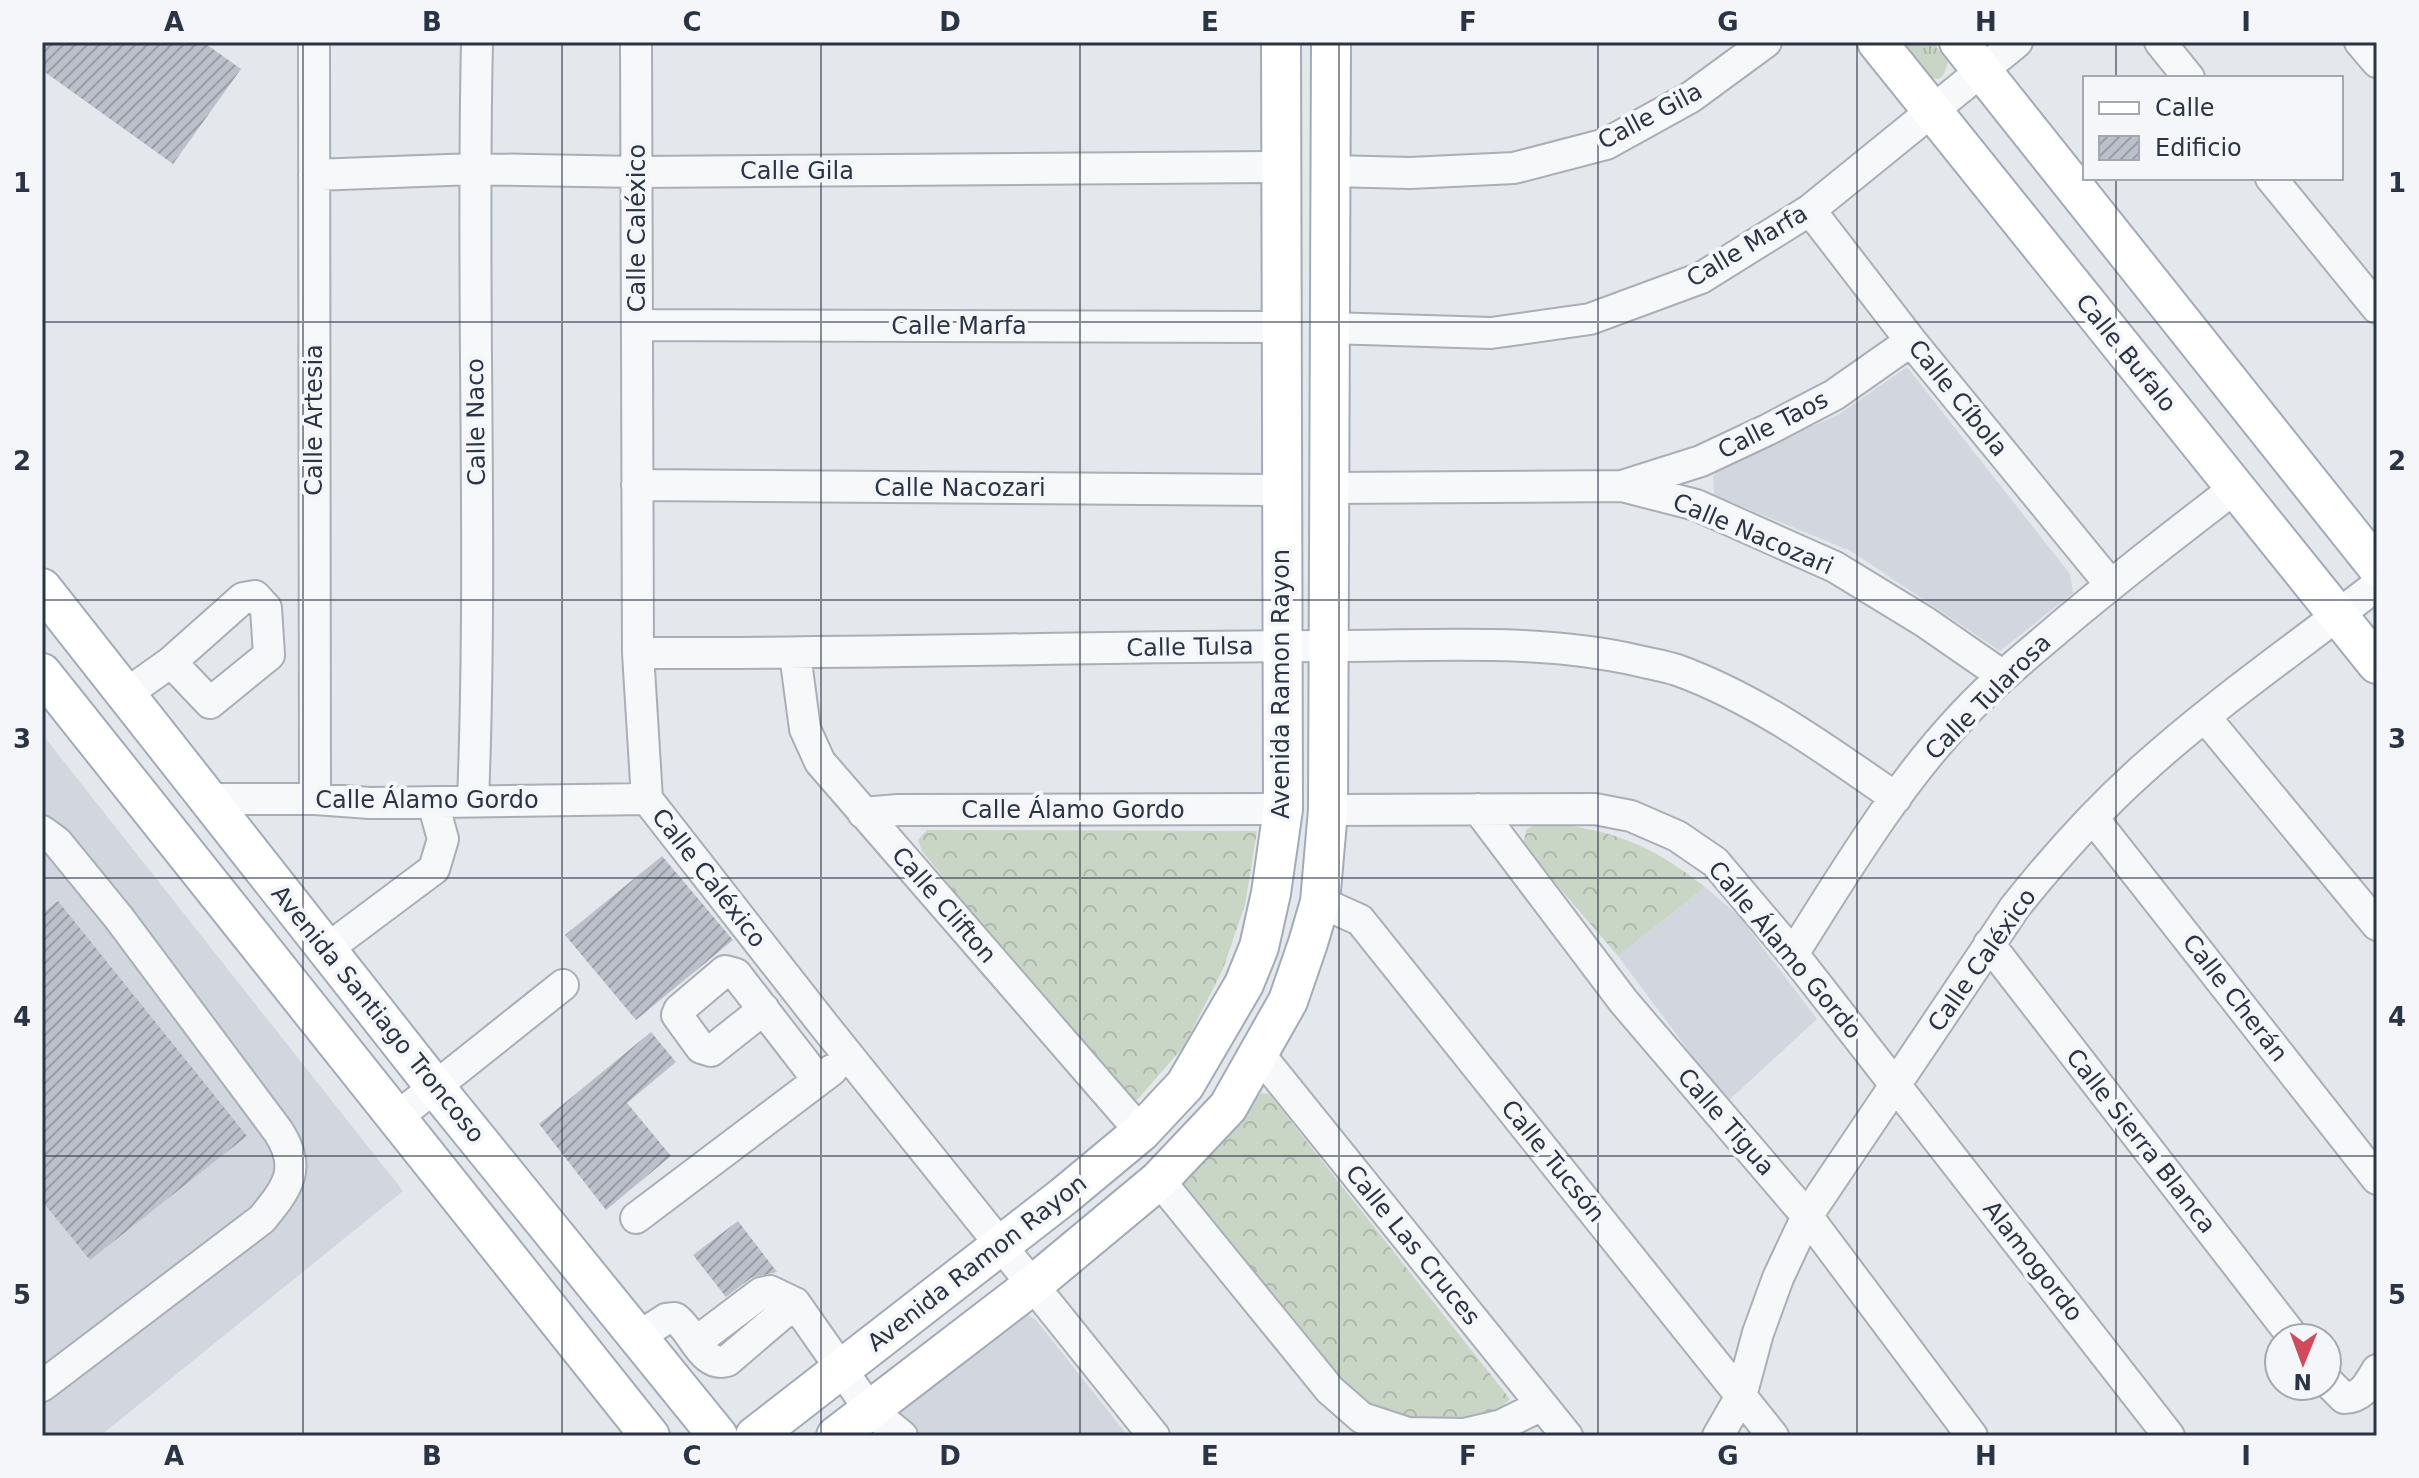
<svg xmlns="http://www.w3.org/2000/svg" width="2419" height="1478" font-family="'DejaVu Sans',sans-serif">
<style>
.built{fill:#d2d6de}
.grass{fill:url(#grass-tufts)}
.forest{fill:url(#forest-crowns)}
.building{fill:url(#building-hatch)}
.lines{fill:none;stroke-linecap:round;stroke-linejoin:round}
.minor-casing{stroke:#a9aeb7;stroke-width:34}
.major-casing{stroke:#a3abb8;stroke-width:42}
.minor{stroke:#f7f8fa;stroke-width:30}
.major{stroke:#fff;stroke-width:38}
.grid{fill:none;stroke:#2b3445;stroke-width:2;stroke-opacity:0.55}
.labels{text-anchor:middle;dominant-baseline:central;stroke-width:8;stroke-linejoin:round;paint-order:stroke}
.street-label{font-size:24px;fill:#2b3445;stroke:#f4f6f9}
.neatline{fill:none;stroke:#2b3445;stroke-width:3}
.grid-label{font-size:26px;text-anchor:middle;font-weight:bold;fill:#2b3445}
</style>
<defs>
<pattern id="grass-tufts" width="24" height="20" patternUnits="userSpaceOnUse" patternTransform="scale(2)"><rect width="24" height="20" fill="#c9d6c5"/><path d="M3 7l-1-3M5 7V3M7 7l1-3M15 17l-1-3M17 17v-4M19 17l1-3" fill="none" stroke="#adb8ab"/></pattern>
<pattern id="forest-crowns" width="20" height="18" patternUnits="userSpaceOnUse" patternTransform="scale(2)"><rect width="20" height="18" fill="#c9d6c5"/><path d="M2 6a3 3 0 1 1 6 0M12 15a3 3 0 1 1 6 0" fill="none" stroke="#adb8ab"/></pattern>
<pattern id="building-hatch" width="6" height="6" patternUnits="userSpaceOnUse" patternTransform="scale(2)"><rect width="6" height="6" fill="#bbc0ca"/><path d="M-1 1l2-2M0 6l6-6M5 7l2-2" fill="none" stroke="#989da6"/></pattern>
</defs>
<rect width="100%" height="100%" fill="#e4e7ec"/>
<path class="built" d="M1907 367 2070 574 2073 593 2000 651 1851 551 1714 495 1713 478 1718 467 1838 415Z
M42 734 403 1191 100 1436H42Z
M1705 887 1739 916 1817 1019 1727 1102 1618 956Z
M1024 1312 1036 1320 1128 1436H867Z"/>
<path class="grass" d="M1896 42H1933L1948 62 1944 74 1939 79 1924 77Z"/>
<path class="forest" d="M1539 822C1612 829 1648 843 1705 887L1618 956 1531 855 1524 842 1526 830Z
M927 830 1257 831 1245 905 1223 969 1184 1046 1137 1100 1128 1107 922 851 918 840Z
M1262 1093 1269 1094 1510 1399 1489 1418 1449 1426 1381 1413 1350 1393 1210 1225 1180 1182C1201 1164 1222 1145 1239 1123 1247 1112 1250 1100 1262 1093Z"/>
<path class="building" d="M42 42H203L241 69 173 164 42 70Z
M662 856 733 940 636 1020 565 935Z
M58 901 247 1136 90 1260 42 1201V914Z
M651 1032 676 1062 627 1103 671 1156 606 1210 539 1124Z
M738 1221 777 1272 751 1278 726 1297 693 1255Z"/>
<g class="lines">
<defs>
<path id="minor" d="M314 42 315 799
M636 42 638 653 647 799 823 1024 1154 1436
M2160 42 2189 78
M2360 42 2377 62
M1331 171 1410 173 1514 168 1606 144 1691 97 1766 42
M314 175 474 169 637 172 1281 167
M2271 178 2377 308
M1810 210 1911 341 2110 584
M637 325 1281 327
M1330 328 1491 333 1590 319 1701 278 1810 210 2017 42
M637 485 1282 490
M1622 486 1701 461 1767 430 1834 395 1911 341
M1329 488 1622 486 1696 505 1835 567 1925 622 2003 676
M638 653C870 654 1102 646 1334 646 1436 646 1540 638 1639 661 1652 664 1665 666 1677 670 1757 699 1827 750 1896 798
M795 654 805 729 820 762 1141 1132
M126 694 171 662 243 598 255 596 266 608 269 655 210 703 171 662
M2205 717 2377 925
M207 799H315L370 803 647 799
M473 801C483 548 471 295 477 42
M1478 809 1624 1002 1807 1216 1972 1436
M1328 810 1595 809 1631 816 1677 836 1715 862 1793 954 2169 1436
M863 813 898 810 1283 809
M2093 818 2377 1179
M42 831 57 842 119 918 278 1131C303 1169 287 1188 262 1219L42 1386
M1320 902 1360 920 1773 1436
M1989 944 2294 1338
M327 949 434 869 443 839 433 803
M1793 954C1845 872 1896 786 1963 715 1991 685 2022 659 2053 633 2112 582 2173 536 2235 488
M764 1009 711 1051 701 1048 677 1015 679 1010 725 971 736 974 818 1080
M1259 1054 1567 1436
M396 1118 563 985
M1159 1180 1330 1390 1362 1418 1408 1433 1464 1434 1502 1425 1542 1405
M636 1218 832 1070
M638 1337 666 1319 675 1318C693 1330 702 1368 727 1361L795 1303 870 1410 902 1436
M696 1342 761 1293 770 1291 795 1303
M2327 1381 2344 1398C2363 1397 2368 1385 2377 1370
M1718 1436 1741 1396 1758 1333 1778 1278 1807 1216 2015 907C2054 858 2096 811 2143 769 2216 703 2299 646 2377 585"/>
<path id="major" d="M1877 42 2377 664
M1959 42 2377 567
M42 588 435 1087 718 1436
M42 673 650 1436
M755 1436 1064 1196 1141 1132 1185 1085 1244 984 1259 947 1271 893 1283 809 1281 42
M836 1436 1034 1284 1159 1180 1228 1107 1288 1001 1308 943 1320 902 1328 810 1331 42"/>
</defs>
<use href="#minor" class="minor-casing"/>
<use href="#major" class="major-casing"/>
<use href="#minor" class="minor"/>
<use href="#major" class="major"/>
</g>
<path class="grid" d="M303 42V1436M562 42V1436M821 42V1436M1080 42V1436M1339 42V1436M1598 42V1436M1857 42V1436M2116 42V78M2116 178V1436M42 322H2377M42 600H2377M42 878H2377M42 1156H2377"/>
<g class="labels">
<g class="street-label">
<text transform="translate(1650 116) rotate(-28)">Calle Gila</text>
<text x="797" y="171">Calle Gila</text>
<text transform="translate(637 228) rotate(-90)">Calle Caléxico</text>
<text transform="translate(1747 246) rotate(-31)">Calle Marfa</text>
<text x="959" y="326">Calle Marfa</text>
<text transform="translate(2126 353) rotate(51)">Calle Bufalo</text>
<text transform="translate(1958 398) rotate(51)">Calle Cíbola</text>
<text transform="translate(314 420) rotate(-90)">Calle Artesia</text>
<text transform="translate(476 422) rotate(-91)">Calle Naco</text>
<text transform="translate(1773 425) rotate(-27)">Calle Taos</text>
<text x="960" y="488">Calle Nacozari</text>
<text transform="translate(1753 534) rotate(23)">Calle Nacozari</text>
<text transform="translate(1190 647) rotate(-1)">Calle Tulsa</text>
<text transform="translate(1281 684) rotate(-90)">Avenida Ramon Rayon</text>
<text transform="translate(1988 697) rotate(-45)">Calle Tularosa</text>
<text x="427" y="800">Calle Álamo Gordo</text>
<text x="1073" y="810">Calle Álamo Gordo</text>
<text transform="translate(709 878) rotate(52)">Calle Caléxico</text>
<text transform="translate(944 905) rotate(49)">Calle Clifton</text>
<text transform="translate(1785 950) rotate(50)">Calle Álamo Gordo</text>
<text transform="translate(1982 960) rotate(-55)">Calle Caléxico</text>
<text transform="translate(2235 998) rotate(52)">Calle Cherán</text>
<text transform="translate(378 1014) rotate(51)">Avenida Santiago Troncoso</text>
<text transform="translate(1726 1122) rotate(49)">Calle Tigua</text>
<text transform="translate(2141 1141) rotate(52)">Calle Sierra Blanca</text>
<text transform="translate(1553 1161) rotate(51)">Calle Tucsón</text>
<text transform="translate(1413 1245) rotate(51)">Calle Las Cruces</text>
<text transform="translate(2033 1261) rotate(52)">Alamogordo</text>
<text transform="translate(977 1263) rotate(-38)">Avenida Ramon Rayon</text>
</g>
</g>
<rect width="2419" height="1478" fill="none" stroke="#f4f6f9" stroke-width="88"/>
<rect x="2083" y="76" width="260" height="104" fill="#f4f6f9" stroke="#a4a8b1" stroke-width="2"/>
<rect x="2099" y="102" width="40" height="12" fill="#ffffff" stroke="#a4a8b1" stroke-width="2"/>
<text x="2155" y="116" font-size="24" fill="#2b3445">Calle</text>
<rect x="2099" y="136" width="40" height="24" fill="url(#building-hatch)" stroke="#a4a8b1" stroke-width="2"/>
<text x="2155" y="156" font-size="24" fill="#2b3445">Edificio</text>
<g transform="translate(2303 1362) rotate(181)"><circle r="38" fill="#f4f6f9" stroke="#a4a8b1" stroke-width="2"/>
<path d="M0-6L14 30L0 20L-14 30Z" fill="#d1495b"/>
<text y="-12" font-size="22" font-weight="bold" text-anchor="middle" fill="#2b3445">N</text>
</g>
<rect x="44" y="44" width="2331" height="1390" class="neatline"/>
<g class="grid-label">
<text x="174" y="31">A</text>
<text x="432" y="31">B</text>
<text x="692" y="31">C</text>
<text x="950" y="31">D</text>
<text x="1210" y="31">E</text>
<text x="1468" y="31">F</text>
<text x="1728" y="31">G</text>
<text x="1986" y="31">H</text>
<text x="2246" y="31">I</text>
<text x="22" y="192">1</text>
<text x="2397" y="192">1</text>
<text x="22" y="470">2</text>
<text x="2397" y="470">2</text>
<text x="22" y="748">3</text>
<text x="2397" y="748">3</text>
<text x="22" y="1026">4</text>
<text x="2397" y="1026">4</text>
<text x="22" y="1304">5</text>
<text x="2397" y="1304">5</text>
<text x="174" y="1465">A</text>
<text x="432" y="1465">B</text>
<text x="692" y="1465">C</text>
<text x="950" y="1465">D</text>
<text x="1210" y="1465">E</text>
<text x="1468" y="1465">F</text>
<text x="1728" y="1465">G</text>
<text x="1986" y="1465">H</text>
<text x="2246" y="1465">I</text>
</g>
</svg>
